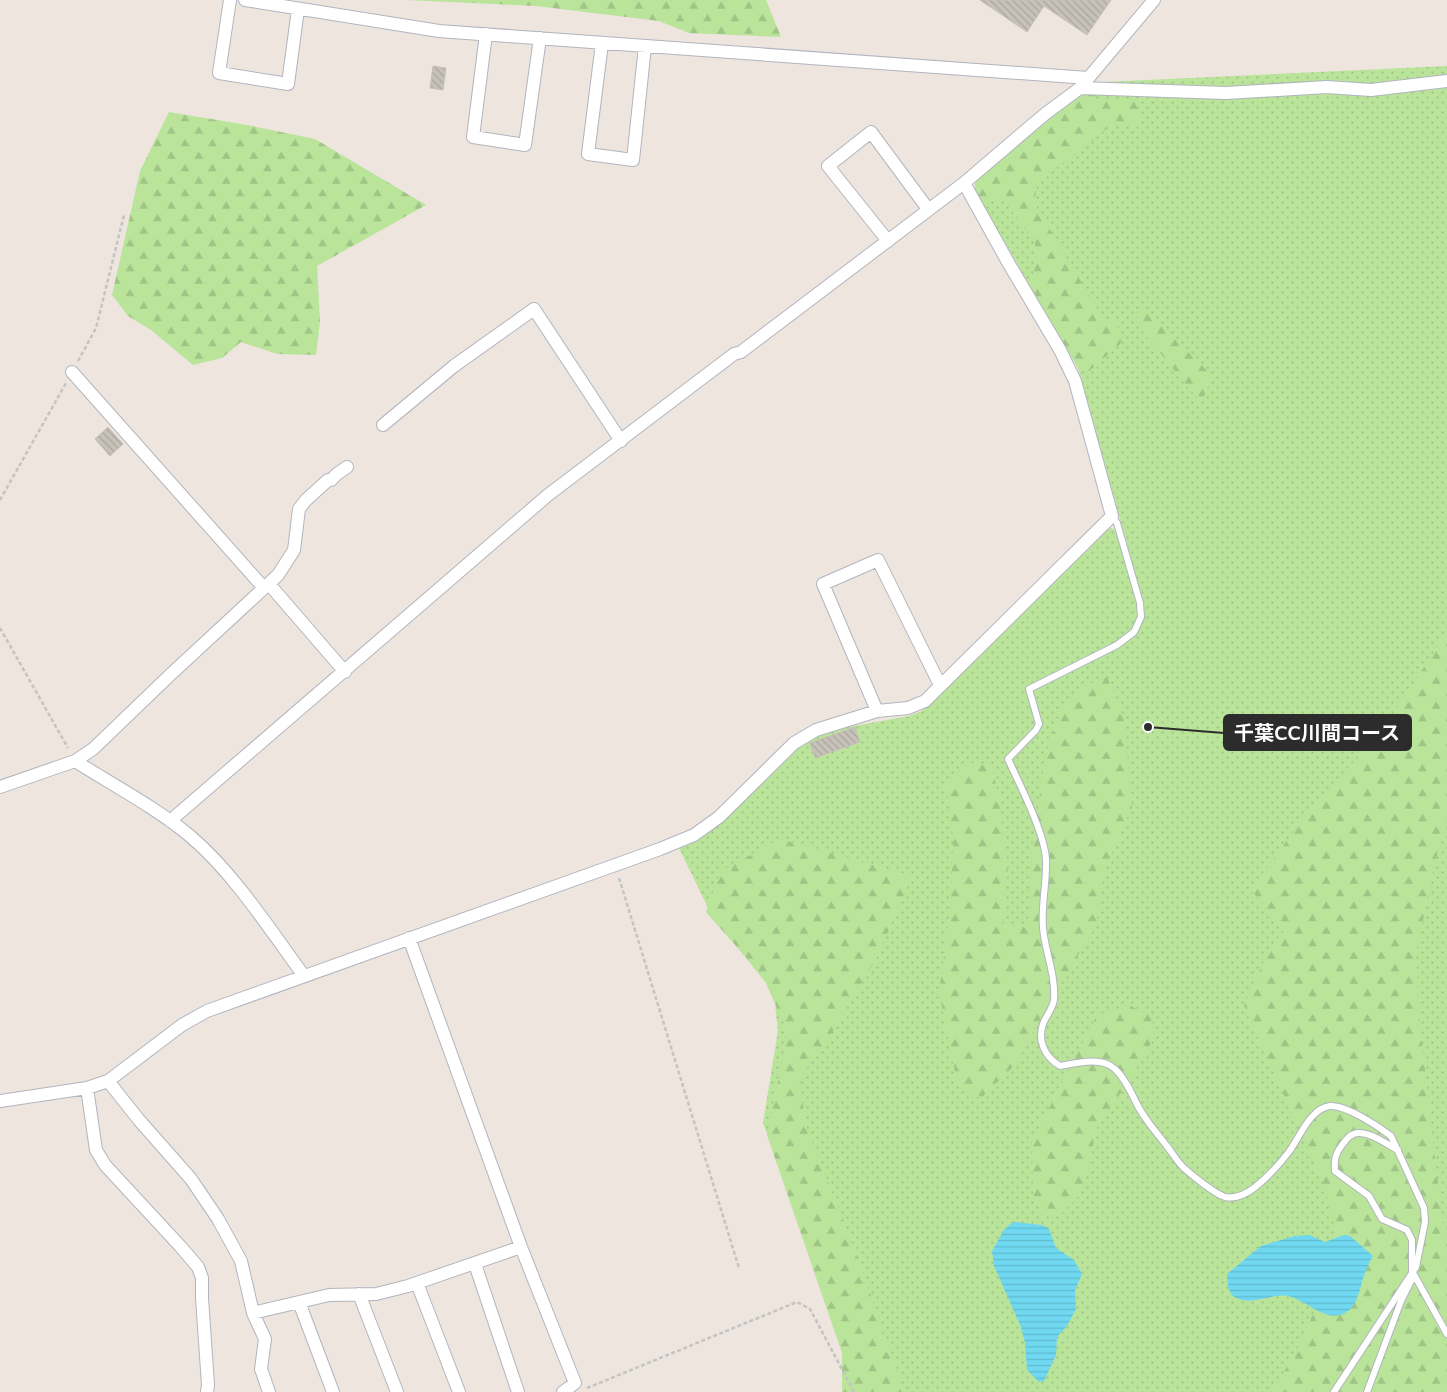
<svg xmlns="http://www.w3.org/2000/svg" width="1447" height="1392" font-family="Mulish,'Noto Sans JP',sans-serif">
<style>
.grass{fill:url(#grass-dots)}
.forest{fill:url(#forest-firs)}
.water{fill:url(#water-rules)}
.building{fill:url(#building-back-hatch);stroke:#c9c1b7}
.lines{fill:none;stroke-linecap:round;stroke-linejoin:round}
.lane-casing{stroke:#b2b5bf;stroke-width:8}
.street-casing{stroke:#b2b5bf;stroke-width:14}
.path{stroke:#c4c4c4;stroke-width:2.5;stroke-dasharray:4 2.5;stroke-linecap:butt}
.lane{stroke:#fff;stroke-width:6}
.street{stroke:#fff;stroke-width:12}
.leader{fill:none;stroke:#2c2c2c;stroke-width:2}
.callout-dot{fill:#2c2c2c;stroke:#fff;stroke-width:2}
.callout{fill:#2c2c2c;stroke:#2c2c2c;stroke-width:2}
.callout-label{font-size:20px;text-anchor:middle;font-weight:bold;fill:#fff}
</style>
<defs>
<pattern id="grass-dots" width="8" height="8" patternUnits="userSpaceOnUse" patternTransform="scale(1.25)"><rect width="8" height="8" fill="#b9e49a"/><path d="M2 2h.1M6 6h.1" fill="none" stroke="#9fc485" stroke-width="1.8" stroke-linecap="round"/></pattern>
<pattern id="forest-firs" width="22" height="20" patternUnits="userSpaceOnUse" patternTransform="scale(1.25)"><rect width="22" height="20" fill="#b9e49a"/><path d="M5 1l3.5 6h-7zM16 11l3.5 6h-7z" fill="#9fc485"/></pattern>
<pattern id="water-rules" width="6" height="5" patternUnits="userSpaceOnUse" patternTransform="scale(1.25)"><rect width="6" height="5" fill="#70d8f0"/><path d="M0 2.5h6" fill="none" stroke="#61bace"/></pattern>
<pattern id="building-back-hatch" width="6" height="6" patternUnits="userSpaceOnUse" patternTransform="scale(1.25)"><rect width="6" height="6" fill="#c6c1b9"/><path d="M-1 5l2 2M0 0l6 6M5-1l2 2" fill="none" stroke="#aaa69f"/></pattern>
</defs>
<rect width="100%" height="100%" fill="#ede5de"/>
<path class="grass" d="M1447 66V1392H861L854 1366 763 1123 778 1031 775 1004 766 983 711 914 679 848 689 841 771 762 826 731 909 716 922 711 1107 529 1112 528 1116 532 1123 553 1129 551 1078 368 975 191V184L977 180 1074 99 1103 82Z"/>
<path class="forest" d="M406 0H766L781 37 689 33 659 21 536 6Z
M1096 86V101L1135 100 1141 124 1109 127 1038 182 1034 203 1104 320 1111 318 1124 336 1120 344 1088 372 1078 368 1029 284 1037 262 1035 243 1004 199H995L984 205C979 197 972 190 977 180L1074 99Z
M169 112 247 125 315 139 426 205 317 266 320 321 316 355 277 354 241 342 222 358 193 365 151 330 128 316 112 295 140 171Z
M1140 306 1213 376 1200 405 1197 398 1136 323Z
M1447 632V817L1433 871 1416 955 1420 1026 1442 1220 1447 1238V1392H1272L1295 1354 1315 1310 1335 1227 1324 1185 1244 1005 1270 948 1285 930 1251 890 1293 832 1388 722Z
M1106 674 1124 718 1132 807 1106 867 1096 925 1045 1010 1016 1064 980 1099 957 1082 939 992 951 904 953 838 946 785 966 762 992 767 1000 804 1008 871 1002 926 1028 923 1032 847 1046 753 1065 701Z
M780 839 912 876 877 957 824 1046 800 1077 805 1123 859 1261 904 1392H842V1353L767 1135 788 1033 765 979 706 912 721 871Z
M1131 1006 1152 1017 1154 1038 1131 1078 1095 1130 1091 1161 1079 1196 1060 1215H1042L1033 1194 1032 1142 1097 1015Z"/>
<path class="water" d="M1013 1222 1042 1225 1049 1229 1056 1248 1074 1260 1082 1274 1075 1290 1076 1309 1067 1326 1057 1337 1056 1355 1044 1381 1039 1382 1027 1370 1025 1343 1021 1327 994 1266 992 1251 1004 1230Z
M1309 1235 1325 1242 1344 1235 1350 1236 1373 1256C1370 1261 1367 1267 1365 1273 1360 1285 1359 1303 1348 1311 1328 1326 1307 1300 1288 1296 1272 1293 1255 1305 1239 1299 1227 1295 1228 1285 1227 1274L1261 1246 1295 1236Z"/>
<path class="building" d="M980 0H1111L1087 35 1044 6 1027 32Z
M433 66 446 68 443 90 430 88Z
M108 427 123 444 110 456 95 439Z
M855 727 860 742 815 758 810 743Z"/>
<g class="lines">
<defs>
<path id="lane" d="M1112 516 1117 523 1140 603 1141 617 1134 632 1117 645 1029 689 1039 724 1036 730 1008 759C1020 785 1044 832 1046 859 1047 882 1041 905 1043 928 1045 951 1056 976 1054 1000 1053 1008 1046 1016 1043 1024 1037 1041 1045 1057 1060 1066 1076 1063 1102 1056 1115 1069 1126 1079 1132 1095 1139 1108 1146 1121 1157 1133 1166 1145 1172 1152 1177 1162 1185 1169 1193 1176 1215 1194 1225 1197 1235 1199 1246 1194 1254 1188 1267 1178 1278 1166 1288 1153 1299 1139 1310 1108 1330 1106 1346 1105 1378 1126 1391 1136L1424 1208 1425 1222 1416 1267 1334 1392
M1398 1150C1386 1144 1363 1126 1350 1136 1347 1138 1344 1143 1342 1145 1335 1154 1334 1161 1335 1171L1369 1196 1382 1219 1407 1230 1412 1240V1271L1447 1334
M1367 1392 1401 1301 1414 1275"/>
<path id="street" d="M230 0 219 73 288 84 298 9
M245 0 439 31 1088 78
M486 34 473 137 525 145 540 38
M602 43 588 154 633 160 645 46
M1080 88 1226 93 1327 87 1371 90 1447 81
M888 241 828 166 871 132 928 209
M72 372 264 588
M383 425 454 366 534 309 621 441
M269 584 345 672
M877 711 823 584 878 560 940 685
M75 761C113 785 155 807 190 836 233 872 271 931 304 976
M0 787 75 761 93 749 170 675 278 575 294 550 299 509 306 500 328 480H331L337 474 347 467
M170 821 548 495 734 354 741 352 964 183 1045 114 1080 88 1154 0
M409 938 521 1247 575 1383 563 1392
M108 1081 139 1120 191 1179 218 1219 241 1261 253 1313 265 1339 261 1369 269 1392
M87 1088 96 1150 105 1165 180 1246 198 1267 202 1278V1298L208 1385 207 1392
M0 1101 87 1088 108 1081 182 1025 207 1011 660 849 694 835 719 817 794 743 816 730 877 711 908 708 925 701 1112 516 1075 381 1060 350 1009 264 964 183
M475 1264 518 1392
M417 1283 459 1392
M359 1294 397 1392
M299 1302 333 1392
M253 1313 329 1295 376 1294 408 1286 521 1247"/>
</defs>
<use href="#lane" class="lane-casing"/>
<use href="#street" class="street-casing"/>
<path class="path" d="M78 361 96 328 124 215
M0 500 66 383
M0 628 68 748
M619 878 739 1268
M587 1388 797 1302 810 1309 854 1392"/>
<use href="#lane" class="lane"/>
<use href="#street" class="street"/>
</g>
<path class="leader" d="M1148 727L1224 733"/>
<circle class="callout-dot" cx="1148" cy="727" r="5"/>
<rect class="callout" x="1224" y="715" width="187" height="35" rx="5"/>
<g class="callout-label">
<text x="1317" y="740">千葉CC川間コース</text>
</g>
</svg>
